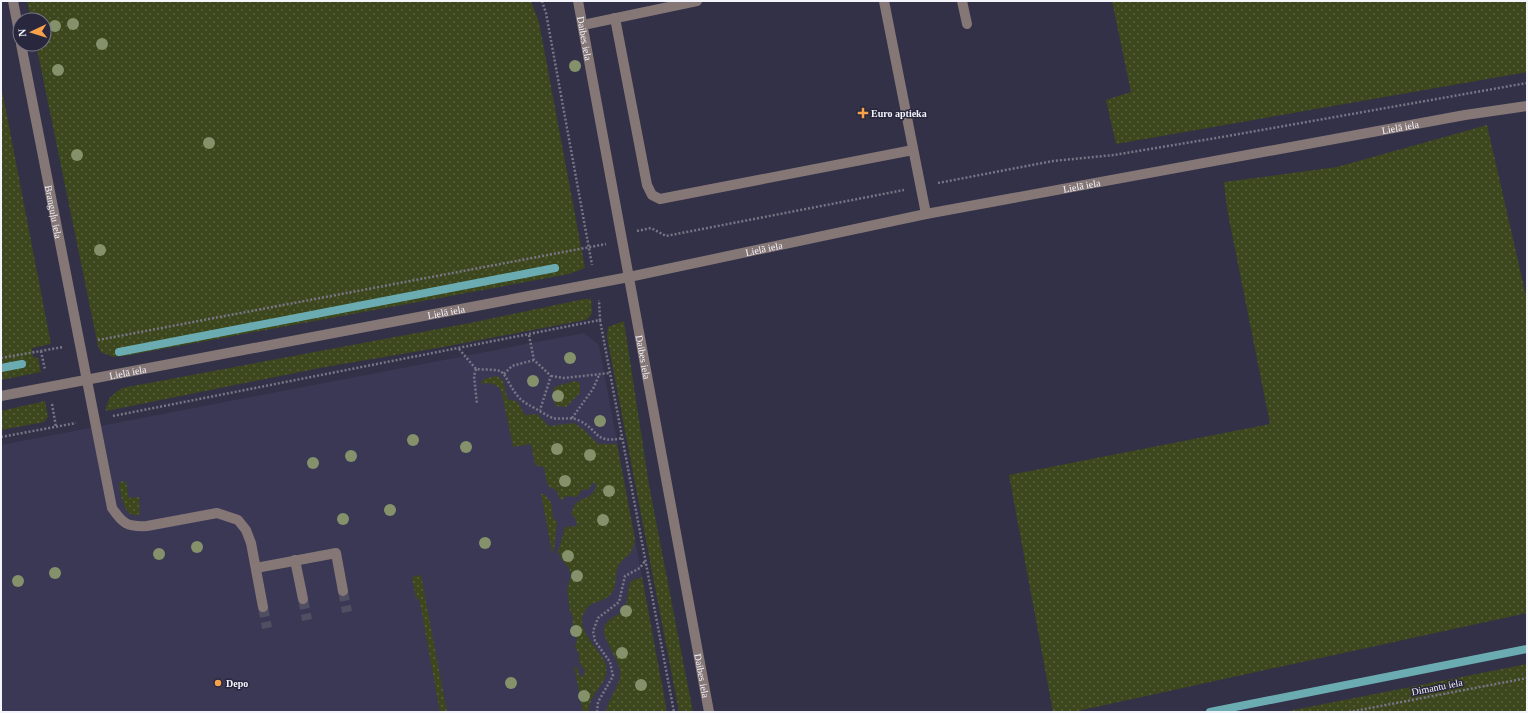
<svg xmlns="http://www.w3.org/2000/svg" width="1528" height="713" font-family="Georgia,serif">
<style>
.built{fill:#3a3855}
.grass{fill:url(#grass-dots)}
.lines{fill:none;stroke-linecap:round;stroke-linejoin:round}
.stream{stroke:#6bacb2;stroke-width:8}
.minor-tunnel{stroke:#4f4e62;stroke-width:10;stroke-dasharray:10 5;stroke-linecap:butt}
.path{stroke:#777687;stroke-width:2.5;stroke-dasharray:2 2;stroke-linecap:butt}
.minor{stroke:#857776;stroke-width:10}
.tree{fill:#84916b}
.poi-dot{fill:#f7a149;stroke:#29273d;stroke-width:1.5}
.labels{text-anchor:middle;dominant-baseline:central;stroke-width:3;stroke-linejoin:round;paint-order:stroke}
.street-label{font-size:10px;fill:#f4f4fd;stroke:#29273d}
.poi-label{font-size:10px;font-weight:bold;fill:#f4f4fd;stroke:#29273d;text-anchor:start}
</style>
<defs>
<pattern id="grass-dots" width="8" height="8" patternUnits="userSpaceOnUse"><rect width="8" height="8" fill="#3c471d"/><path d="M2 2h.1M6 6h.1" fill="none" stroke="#59623f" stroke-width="1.8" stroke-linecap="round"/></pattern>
</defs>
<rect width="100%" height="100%" fill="#323147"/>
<path class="built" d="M584 333 599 345 667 712H1V445Z"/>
<path class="grass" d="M27 1H531L539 22 585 268 569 274 125 356 113 357 101 352 98 346 36 44H44V20H31Z
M1112 1H1527V72L1116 144 1106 100 1131 92Z
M1 85 51 344 32 348 33 357 38 358 41 372 1 380Z
M1487 125 1527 300V613L1073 712H1053L1009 475 1270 424 1227 209 1224 182 1337 167Z
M584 299H591L592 312 589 318 585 320 443 347 325 367 106 411C106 399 113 394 122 388L470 323Z
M624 321 649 485 693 712H679L607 337 608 327Z
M497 376 503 380 507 397 509 400 517 401 525 415 537 414 549 426 574 423 583 429 598 444H617L635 539C632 560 625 553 618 567 614 576 618 587 610 595 604 602 592 601 587 608 570 629 601 648 606 665 610 684 588 693 589 712H583L574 666 578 668 579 676 582 677 585 671 579 662V654L575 646 577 639 573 631V617L570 611 567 589 571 576 569 568 562 560 558 552 565 527 577 526 576 520 571 513 575 504 583 498H586L594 492 596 484 592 483 589 489 582 490 577 497 566 496 562 500 559 498 557 491C555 489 553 489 551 488 546 485 545 474 545 469L543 467 535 465 531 444 514 447 513 446 501 390C496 384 488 381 481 385L483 379Z
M575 381 580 383V393L566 407 556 406 553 398 554 387Z
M45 401 48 417 44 422 1 430V411Z
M121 481 126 482 129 498 139 497 140 514C124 521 121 495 119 485Z
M541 494H544C555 505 551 506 553 518L557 522 554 551 552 552Z
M421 575 447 712H440L419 598 416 599 412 577Z
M642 577 667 712H606C608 699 619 688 620 675 621 663 607 646 604 632 603 619 617 618 623 610 629 604 626 590 631 581Z
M1527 664V712H1283Z"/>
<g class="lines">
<path class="stream" d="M119 352 555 268
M1 368 22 364
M1210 712 1527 649"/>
<path class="minor-tunnel" d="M343 591 347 612
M303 599 307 620
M263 607 267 628"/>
<path class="path" d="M542 1 546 13 592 265
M938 183 1053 161 1114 155 1222 137 1527 83
M637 231 651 228 666 236 904 190
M600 320 674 712
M529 335 534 360 551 376 540 410
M98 340 606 244
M459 349 476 369C483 370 494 369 500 371 508 375 512 397 529 405 535 408 549 417 553 418 563 420 571 416 580 421 600 431 594 444 622 438
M41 351 45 370
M1 358 63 347
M476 369 474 376 477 404
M504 374 512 366 534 360
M551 376 564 378 610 373
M52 404 56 427
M113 416 600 320 599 300
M572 418 593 389 599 375
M1 437 76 423
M597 712 598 702 613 676 610 662 595 641 593 631 598 618 619 602 625 576 640 568 645 561
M1349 712 1527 678"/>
<g class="minor">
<path d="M13 1 20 37"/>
<path id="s1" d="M578 1 709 712"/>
<path d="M884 1 926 214"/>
<path d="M962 1 967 24"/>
<path d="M615 18 647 185 652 195 660 199 913 150"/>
<path d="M583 25 697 1"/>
<path id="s2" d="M21 44 112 508C123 524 127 527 147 526L217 513 238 520 246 530 251 543 263 607"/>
<path id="s3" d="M1 396 629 277 926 214 1465 115 1527 106"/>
<path d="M295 560 303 599"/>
<path d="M256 568 336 553 343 591"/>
</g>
</g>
<g class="tree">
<circle cx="73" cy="24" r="6"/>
<circle cx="55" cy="26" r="6"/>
<circle cx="102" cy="44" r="6"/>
<circle cx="575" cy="66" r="6"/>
<circle cx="58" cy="70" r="6"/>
<circle cx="209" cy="143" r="6"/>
<circle cx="77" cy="155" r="6"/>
<circle cx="100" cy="250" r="6"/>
<circle cx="570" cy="358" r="6"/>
<circle cx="533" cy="381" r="6"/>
<circle cx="558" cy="396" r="6"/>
<circle cx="600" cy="421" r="6"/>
<circle cx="413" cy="440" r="6"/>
<circle cx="466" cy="447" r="6"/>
<circle cx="557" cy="449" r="6"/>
<circle cx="590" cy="455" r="6"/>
<circle cx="351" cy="456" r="6"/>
<circle cx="313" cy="463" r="6"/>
<circle cx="565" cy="481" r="6"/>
<circle cx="609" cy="491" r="6"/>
<circle cx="390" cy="510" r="6"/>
<circle cx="343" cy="519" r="6"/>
<circle cx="603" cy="520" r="6"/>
<circle cx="485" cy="543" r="6"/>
<circle cx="197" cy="547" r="6"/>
<circle cx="159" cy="554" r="6"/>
<circle cx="568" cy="556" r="6"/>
<circle cx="55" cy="573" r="6"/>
<circle cx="577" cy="576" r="6"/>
<circle cx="18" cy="581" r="6"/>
<circle cx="626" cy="611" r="6"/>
<circle cx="576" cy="631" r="6"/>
<circle cx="622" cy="653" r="6"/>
<circle cx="511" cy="683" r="6"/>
<circle cx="641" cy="685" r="6"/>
<circle cx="584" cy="696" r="6"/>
</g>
<g class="poi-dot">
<path d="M861 107h4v4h4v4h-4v4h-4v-4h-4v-4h4z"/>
<circle cx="218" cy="683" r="4"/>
</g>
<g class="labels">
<g class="street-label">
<text stroke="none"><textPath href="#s1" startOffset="38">Daibes iela</textPath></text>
<text stroke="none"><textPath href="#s3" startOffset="1425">Lielā iela</textPath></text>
<text stroke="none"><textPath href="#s3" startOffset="1101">Lielā iela</textPath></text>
<text stroke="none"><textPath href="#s2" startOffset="171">Branguļu iela</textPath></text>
<text stroke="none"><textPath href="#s3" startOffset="777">Lielā iela</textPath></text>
<text stroke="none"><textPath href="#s3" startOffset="453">Lielā iela</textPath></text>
<text stroke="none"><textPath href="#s1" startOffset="362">Daibes iela</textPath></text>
<text stroke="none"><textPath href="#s3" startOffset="129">Lielā iela</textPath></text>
<text stroke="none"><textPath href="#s1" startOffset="686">Daibes iela</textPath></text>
<text transform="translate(1437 687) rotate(-11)">Dimantu iela</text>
</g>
<g class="poi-label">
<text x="871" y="113">Euro aptieka</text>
<text x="226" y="683">Depo</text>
</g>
</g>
<rect width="1528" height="713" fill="none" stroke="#f4f4fd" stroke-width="4"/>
<g transform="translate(32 32) rotate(266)"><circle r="19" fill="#29273d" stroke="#7a798a"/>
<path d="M0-3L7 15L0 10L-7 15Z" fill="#f7a149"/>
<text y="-6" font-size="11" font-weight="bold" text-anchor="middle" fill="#f4f4fd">N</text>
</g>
</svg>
